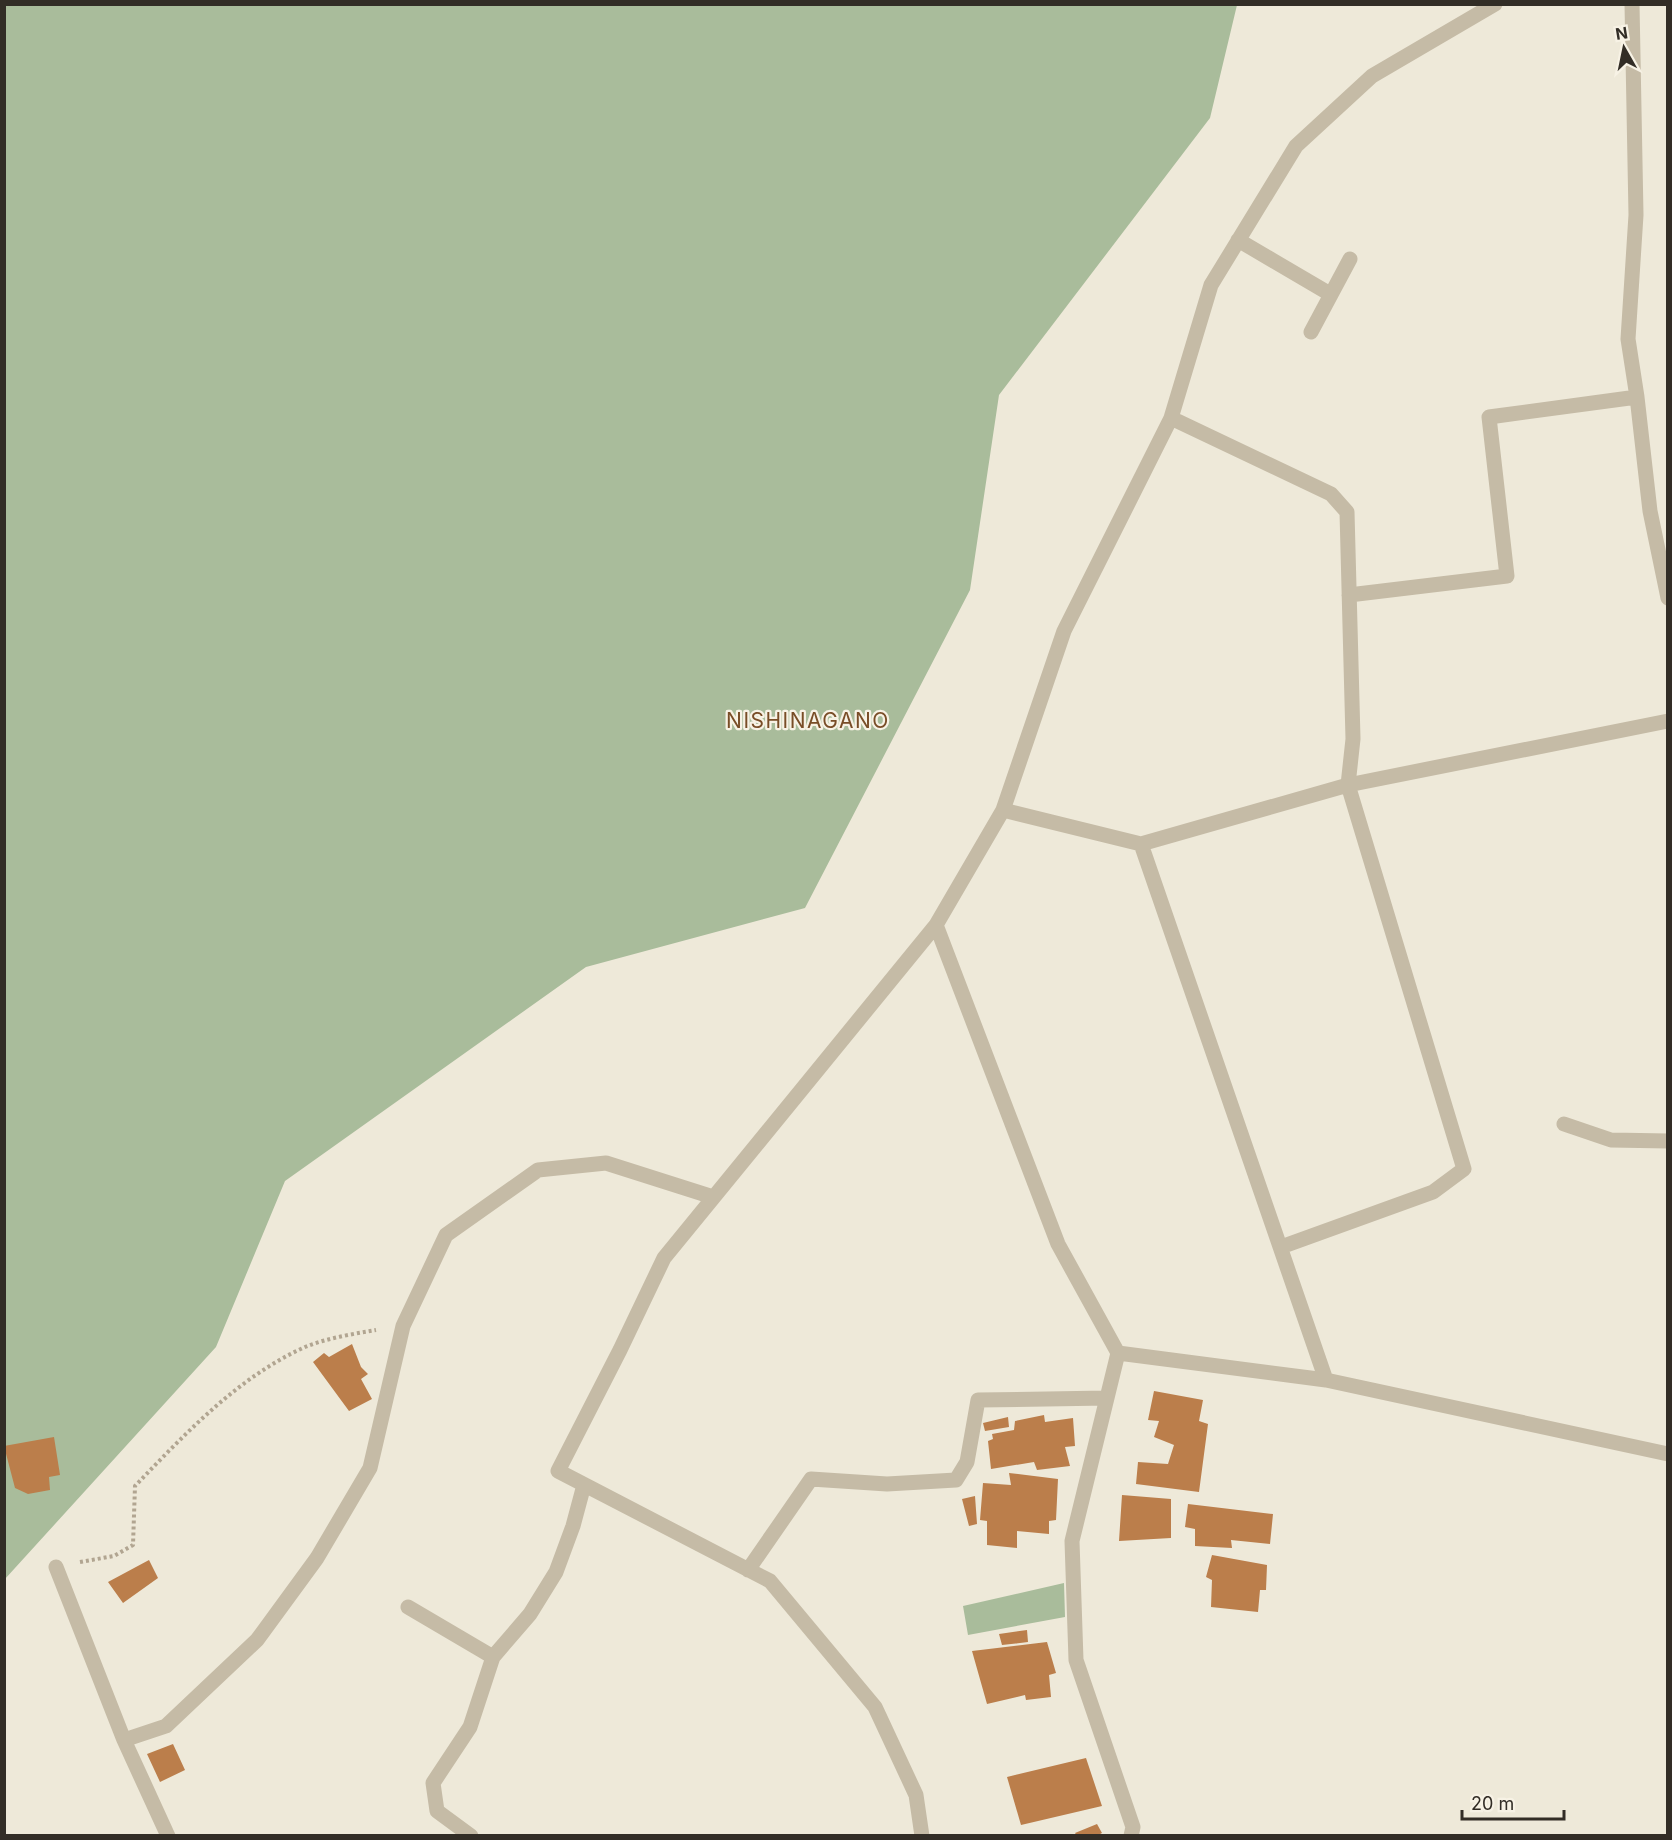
<svg xmlns="http://www.w3.org/2000/svg" width="1672" height="1840" font-family="Inter,sans-serif">
<style>
.green{fill:#a9bc9b}
.building{fill:#bb7e4b}
.lines{fill:none;stroke-linecap:round;stroke-linejoin:round}
.path{stroke:#b1a591;stroke-width:4;stroke-dasharray:3 3;stroke-linecap:butt}
.minor{stroke:#c5bba6;stroke-width:15}
.labels{text-anchor:middle;dominant-baseline:central;stroke-width:4.5;stroke-linejoin:round;paint-order:stroke}
.quarter-label{font-size:21px;letter-spacing:1.5px;fill:#794d27;stroke:#f7f2e5}
</style>
<rect width="100%" height="100%" fill="#eee9d9"/>
<path class="green" d="M5 5H1237L1210 118 999 395 970 590 805 908 586 967 285 1181 216 1347 5 1579Z
M1064 1583 1065 1617 968 1635 963 1606Z"/>
<path class="building" d="M352 1344 361 1367 368 1374 361 1379 372 1399 349 1411 313 1362 324 1353 329 1357Z
M1154 1391 1203 1400 1199 1421 1208 1424 1199 1492 1136 1484 1138 1462 1168 1464 1174 1445 1154 1437 1159 1421 1148 1420Z
M1044 1415 1045 1422 1073 1418 1075 1446 1065 1447 1070 1466 1037 1470 1034 1462 991 1469 988 1441 993 1439 992 1434 1014 1430 1015 1421Z
M1008 1417 1009 1427 985 1431 983 1423Z
M54 1437 60 1475 49 1477 50 1490 28 1494 15 1488 4 1446Z
M1009 1473 1058 1479 1056 1520 1049 1521V1534L1017 1531V1548L987 1545V1521L980 1520 983 1483 1011 1485Z
M1122 1495 1171 1499V1538L1119 1541Z
M975 1496 977 1524 969 1526 962 1499Z
M1188 1504 1273 1514 1270 1544 1231 1540 1232 1548 1195 1546V1529L1185 1527Z
M1212 1555 1267 1565 1266 1590H1260L1258 1612 1211 1607 1212 1580 1206 1577Z
M149 1560 158 1578 123 1603 108 1582Z
M1027 1630 1028 1642 1002 1645 999 1634Z
M1047 1642 1056 1673 1049 1675 1051 1697 1026 1700 1025 1695 987 1704 972 1651Z
M173 1744 185 1770 160 1782 147 1754Z
M1086 1758 1102 1806 1021 1825 1007 1777Z
M1097 1824 1102 1833 1096 1836H1077L1075 1833Z"/>
<g class="lines">
<path class="path" d="M80 1562 114 1556 133 1545 135 1486C185 1434 238 1377 305 1347 327 1338 353 1334 376 1330"/>
<path class="minor" d="M1632 4 1636 215 1628 339 1637 397 1650 511 1668 598
M1238 240 1330 294
M1311 332 1350 259
M1171 418 1331 494 1347 512 1353 739 1348 785 1464 1169 1433 1192 1281 1247
M1349 595 1507 576 1489 417 1637 397
M1003 810 1141 844 1348 785 1668 721
M1141 844 1326 1380
M936 925 1058 1244 1118 1353 1072 1541 1076 1660 1133 1827 1131 1836
M1564 1124 1611 1140 1668 1141
M1118 1353 1326 1380 1668 1454
M56 1567 124 1740
M748 1570 811 1479 887 1484 956 1480 967 1462 978 1400 1107 1398
M408 1607 493 1657
M168 1836 124 1740 166 1726 257 1640 317 1558 370 1468 403 1326 446 1235 538 1170 606 1163 713 1197
M471 1836 437 1811 433 1783 470 1727 493 1657 530 1614 556 1572 573 1526 584 1485
M922 1836 916 1795 875 1707 770 1581 558 1471 620 1350 664 1258 936 925 1003 810 1064 631 1171 418 1211 285 1296 146 1372 76 1495 4"/>
</g>
<g class="labels">
<g class="quarter-label">
<text x="808" y="720">NISHINAGANO</text>
</g>
</g>
<rect width="1672" height="1840" fill="none" stroke="#322d26" stroke-width="12"/>
<g transform="translate(1624 48) rotate(351)" stroke="#f7f2e5" stroke-width="4.5" paint-order="stroke">
<path d="M0-4.5L10 22L0 15L-10 22Z" fill="#322d26"/>
<text y="-9" font-size="16" font-weight="bold" text-anchor="middle" fill="#322d26">N</text>
</g>
<path d="M1462 1810v9h102v-9" fill="none" stroke="#322d26" stroke-width="3"/>
<text x="1471" y="1810" font-size="18" fill="#322d26" stroke="#f7f2e5" stroke-width="4.5" paint-order="stroke">20 m</text>
</svg>
